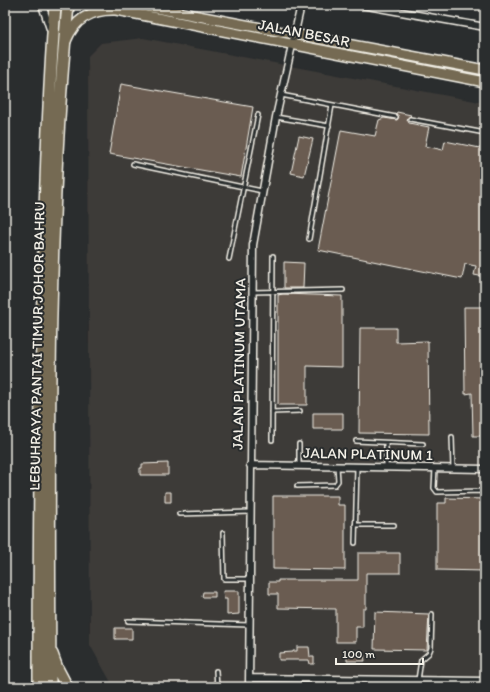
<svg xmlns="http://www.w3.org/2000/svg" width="490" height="692" font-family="Itim,sans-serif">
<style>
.built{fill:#3d3b38}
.building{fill:#6a5c51;stroke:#f4f1e8}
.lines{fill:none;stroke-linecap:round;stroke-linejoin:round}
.lane-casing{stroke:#f4f1e8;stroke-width:6}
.street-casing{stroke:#f4f1e8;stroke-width:9}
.primary-casing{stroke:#f4f1e8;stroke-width:12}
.highway-casing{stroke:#f4f1e8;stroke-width:14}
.lane{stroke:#2a2d2e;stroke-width:3}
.street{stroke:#2a2d2e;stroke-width:6}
.primary{stroke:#746b52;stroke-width:9}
.highway{stroke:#746b52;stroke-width:11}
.labels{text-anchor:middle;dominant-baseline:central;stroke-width:4;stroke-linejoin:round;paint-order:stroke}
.street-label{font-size:15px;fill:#f4f1e8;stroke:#2a2d2e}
</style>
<rect width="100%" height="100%" fill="#2a2d2e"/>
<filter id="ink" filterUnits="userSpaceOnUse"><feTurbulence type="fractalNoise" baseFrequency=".025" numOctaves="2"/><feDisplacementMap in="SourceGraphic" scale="8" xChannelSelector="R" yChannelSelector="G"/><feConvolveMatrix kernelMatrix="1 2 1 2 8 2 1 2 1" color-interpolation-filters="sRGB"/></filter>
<g filter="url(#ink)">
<path class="built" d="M143 38 485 103V687H116L112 684 90 645 88 56 101 43Z"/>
<path class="building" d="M121 84 253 107 241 177 109 154Z
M397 112 411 115 407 119 409 123 429 127 425 146 443 150 445 141 485 149V277L474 275 476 266 465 264 462 279 318 250 341 130 375 136 379 120 384 118 397 120 399 117 396 114Z
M299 136 313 139 304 176 291 173Z
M284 262 304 263 303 288H284Z
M283 294 342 296V367L307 366V405H278V295Z
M464 307H485V436H473L472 393 465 394Z
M360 328H396V342L428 341 429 434 359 433Z
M313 413H343V429H313Z
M168 463V475H140V468H142V464Z
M165 492H171V502H165Z
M273 496H338V505H345V570L273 569Z
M446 498 485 499V571L437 570V503H446Z
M358 553H400V573H366V609H363V627H356V642H336V609L278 608V594H269V582H278V580H358Z
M223 591H239V614L227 615V599H224Z
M203 592H215V597H202Z
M375 612 429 614 427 650 374 649Z
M115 628H132V639H115Z
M297 647H309L310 657H314V664H310L309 660H279V653L293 652V651H297Z
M347 655H364L365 661H347Z"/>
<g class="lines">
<defs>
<path id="lane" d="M281 95 396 117
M276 117 329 126
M410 119 485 133
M133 164 262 191
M309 239 332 105
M229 259 258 115
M253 292 343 290
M272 412 300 411
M452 437 453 468
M272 440 273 256
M356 441 423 444
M299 444V466
M386 467V443
M435 468 434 488 437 492 483 491 485 492
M297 486 335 485 338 481 337 466
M179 514 250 512
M355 525H394
M223 533 224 579H249
M355 543 357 467
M128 621 249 625
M216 671 217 687
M418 680 421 660 429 653 431 648 432 614"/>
<path id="street" d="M42 5 50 29
M362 5 485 27
M481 5 485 6
M250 465 485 469
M249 678 485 681
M249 687 253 245 276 117 301 5"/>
<path id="primary" d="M140 5 485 70
M66 41C75 18 92 9 116 10L485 82"/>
<path id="highway" d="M52 654 57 668 67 687
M39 687C39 554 40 422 43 289 45 195 48 100 55 5
M50 687C49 460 46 232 68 5"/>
</defs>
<use href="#lane" class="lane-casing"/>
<use href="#street" class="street-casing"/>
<use href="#primary" class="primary-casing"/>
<use href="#highway" class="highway-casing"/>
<use href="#lane" class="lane"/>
<use href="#street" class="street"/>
<use href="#primary" class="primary"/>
<use href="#highway" class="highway"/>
</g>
</g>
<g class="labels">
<g class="street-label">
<text transform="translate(304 33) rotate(11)">JALAN BESAR</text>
<text transform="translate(37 346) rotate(-89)">LEBUHRAYA PANTAI TIMUR JOHOR BAHRU</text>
<text transform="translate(239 364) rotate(-89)">JALAN PLATINUM UTAMA</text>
<text transform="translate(368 454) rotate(1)">JALAN PLATINUM 1</text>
</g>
</g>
<rect width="490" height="692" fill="none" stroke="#2a2d2e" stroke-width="20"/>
<rect x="10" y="10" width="470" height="672" fill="none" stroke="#f4f1e8" stroke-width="1.5" filter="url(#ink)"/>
<path d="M336 658v6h87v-6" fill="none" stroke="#f4f1e8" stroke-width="2"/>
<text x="342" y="658" font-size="12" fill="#f4f1e8" stroke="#2a2d2e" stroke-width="3" paint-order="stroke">100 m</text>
</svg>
